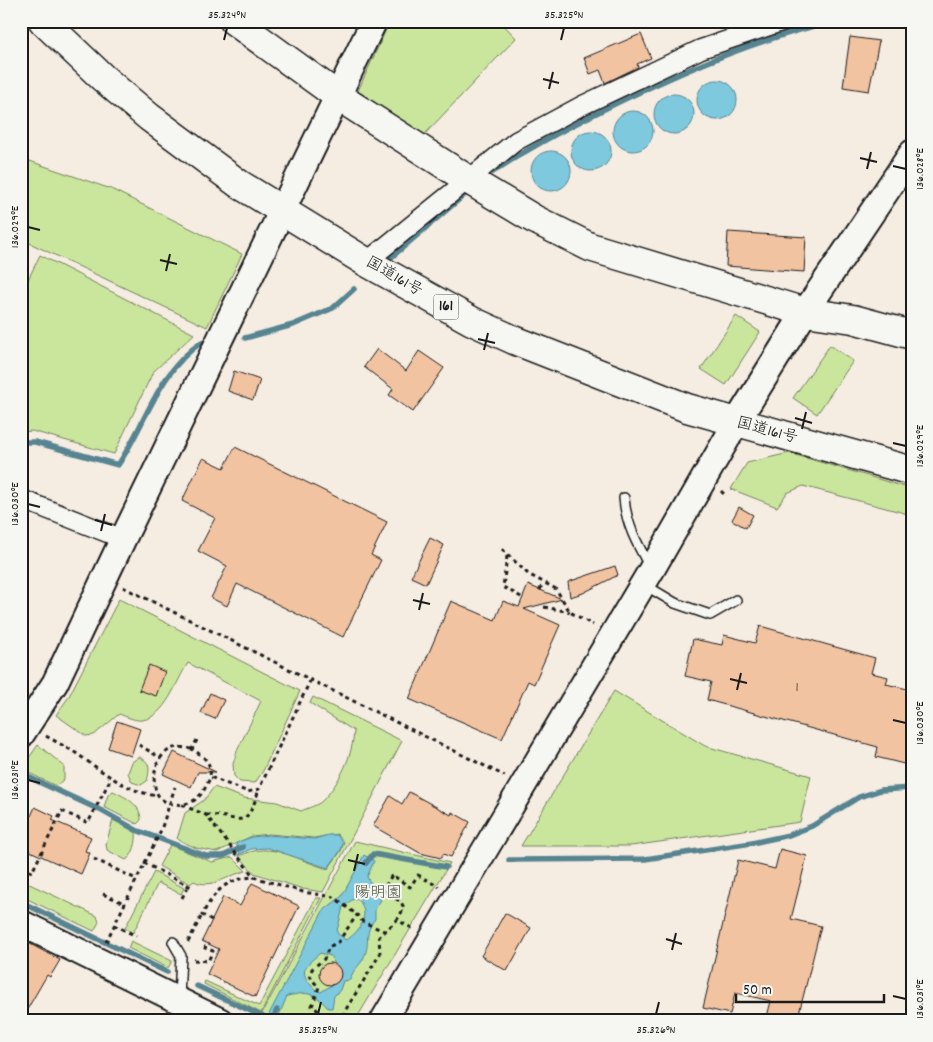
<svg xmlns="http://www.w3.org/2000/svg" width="933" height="1042" font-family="Dekko,'Klee One',sans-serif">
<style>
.green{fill:#cae69d;stroke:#73815c}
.water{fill:#7ec9de;stroke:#578490;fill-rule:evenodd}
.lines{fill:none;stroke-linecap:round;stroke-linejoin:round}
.stream{stroke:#578490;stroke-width:5.5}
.building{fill:#f2c3a1;stroke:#1c1c1c}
.lane-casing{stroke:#1c1c1c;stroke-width:12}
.street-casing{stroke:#1c1c1c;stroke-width:21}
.secondary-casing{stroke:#1c1c1c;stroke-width:29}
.highway-casing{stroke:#1c1c1c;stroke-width:31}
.path{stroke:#1c1c1c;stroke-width:3;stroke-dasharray:4 4;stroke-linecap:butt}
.lane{stroke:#f6f6f2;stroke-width:9}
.street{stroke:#f6f6f2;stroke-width:18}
.secondary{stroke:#f6f6f2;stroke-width:25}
.highway{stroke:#f6f6f2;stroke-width:28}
.ticks{fill:none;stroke:#1c1c1c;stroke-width:2}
.labels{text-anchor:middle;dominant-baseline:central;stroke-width:4;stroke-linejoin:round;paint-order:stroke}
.number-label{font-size:14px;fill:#52463d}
.shield{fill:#f6f6f2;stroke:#5d5d5c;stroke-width:1}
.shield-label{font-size:15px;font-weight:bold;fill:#1c1c1c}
.street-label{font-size:16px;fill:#1c1c1c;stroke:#f6f6f2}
.park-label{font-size:16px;fill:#505943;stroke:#f6f6f2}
.neatline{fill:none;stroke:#1c1c1c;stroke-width:2}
.ticks-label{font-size:12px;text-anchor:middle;fill:#1c1c1c}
</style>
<rect width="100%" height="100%" fill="#f5ece2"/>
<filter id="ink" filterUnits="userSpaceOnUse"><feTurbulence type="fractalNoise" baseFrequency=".02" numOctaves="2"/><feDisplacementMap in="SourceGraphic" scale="10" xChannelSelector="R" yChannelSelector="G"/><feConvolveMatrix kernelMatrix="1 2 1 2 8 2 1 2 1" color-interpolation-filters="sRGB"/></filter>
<g filter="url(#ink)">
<path class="green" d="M390 21H500L516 38 423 136 358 91Z
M21 158 111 189 242 254 207 327 21 239Z
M40 255 194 334 153 372 114 454 32 431 21 432V294Z
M736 316 760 332 726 385 701 369Z
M830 345 853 361 817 414 793 398Z
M789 453 912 489V515L803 486 787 493 777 507 731 489 747 463Z
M119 599 300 691 263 771 255 783 240 782 234 776 233 764 237 751 261 701 188 663C176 681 166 717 142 720 135 721 125 716 119 714L94 735 86 736 56 715 68 698Z
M614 691 705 746 811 776 800 822 631 846H521Z
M313 697 402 741 323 892 303 889 254 873 239 856C273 840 295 860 328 869L341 851 344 842 337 834 314 838 269 834 252 836 217 852 196 848 177 839 185 813 204 800 214 787 244 798 277 802 301 811C308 808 318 805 322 801 340 783 353 754 354 731L310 703Z
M38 745 64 766V779L56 786 27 772 21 781V769Z
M139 757C151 762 150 769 147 781L141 785 132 782 128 773 132 762Z
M113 791C125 797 141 804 141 820L137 824 104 807 108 795Z
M113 820 136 832C137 841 134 855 126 860L107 850 106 844Z
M355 841 450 863 355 1021 259 1019Z
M170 845 212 862 232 857 246 871C228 875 211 890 194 881L190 884 159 866Z
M154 872 184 888 181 894 158 883 133 933 125 928Z
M21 880 97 916 99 922 94 931 21 896Z
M316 898H321L261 1013 204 984 205 981 259 1006Z
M131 941 172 961 168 968 128 948Z"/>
<path class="water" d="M697 100a20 20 0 1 1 40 0a20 20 0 1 1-40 0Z
M654 114a20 20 0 1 1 40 0a20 20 0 1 1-40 0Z
M613 131a20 20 0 1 1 40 0a20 20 0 1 1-40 0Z
M571 151a20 20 0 1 1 40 0a20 20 0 1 1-40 0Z
M531 171a20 20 0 1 1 40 0a20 20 0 1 1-40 0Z
M268 835 314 839 328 835H337L343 843 341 850 328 868 268 848 251 849 236 856 240 854 236 844 238 842 252 837Z
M364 855 374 861 367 877 381 900 375 909V919C363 934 371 942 364 957 360 967 353 968 350 980L343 981 340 990 334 996 332 1008H328C313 991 308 992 287 996L278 1018 269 1014 323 911 342 896ZM353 899 359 900C370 915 361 931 346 940L337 933V931L343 907ZM320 953 331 956 335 965 333 984 321 992C315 990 315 989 311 985 297 970 308 964 320 953Z"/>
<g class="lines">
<path class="stream" d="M493 172C536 143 581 120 627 98 694 66 761 38 834 21
M387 261 469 191
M245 338 293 325 333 308 354 289
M21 442H35L118 465C146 424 158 371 202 342
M21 785 26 776 102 811 136 830 206 856H223L243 847
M509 860 645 859 752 843 789 835 812 826 859 797 881 790 912 788
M366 863 373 854 446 867
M21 902 167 972
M197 986 272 1021
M272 1021 277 1010"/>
</g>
<path class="building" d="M641 34 651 58 637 64 638 67 605 83 600 70 590 74 584 58Z
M850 37 879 41 869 91 843 87Z
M728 232 806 237 804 272 726 266Z
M377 349 406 371 419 351 444 368 413 412 389 395 393 389 364 367Z
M234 371 260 380 253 400 228 391Z
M235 447 387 522 371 555 381 560 343 637 237 584 227 606 211 598 227 566 198 551 215 518 182 501 203 458 224 468Z
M739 507 753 515 746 528 732 520Z
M430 538 444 545 426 584 411 577Z
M615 566 618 575 583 593 570 597 568 582Z
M528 585 562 599 524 609 560 625 534 684 528 681 502 739 409 699 451 601 495 620 503 601 519 607Z
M760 626 875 658 871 673 888 677 886 684 912 690V766L876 757 878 747 707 700 711 682 685 676 693 639 722 645 724 635 755 643Z
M149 665 165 672 156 696 139 690Z
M210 693 224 700 215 719 201 713Z
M117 721 140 729 131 756 108 748Z
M174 752 188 759 216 772H198L191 787 163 774Z
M409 792 451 815 452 812 470 822 451 857 443 854 441 858 420 853 373 826 390 796 402 804Z
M35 807 54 816 52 820 91 837 85 851 90 853 81 874 21 847V839Z
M780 849 807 856 791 919 821 926 797 1021H766L771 1001 735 993 730 1014 703 1008 738 860 775 869Z
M252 883 299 906 255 997 207 974 219 949 202 941 223 897 240 906Z
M505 913 531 928 507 971 481 956Z
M21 939 60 960 50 977 47 975 21 1020Z
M319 974a11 11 0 1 1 22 0a11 11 0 1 1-22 0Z"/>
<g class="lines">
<defs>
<path id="lane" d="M624 498C626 524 637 544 650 567
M645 585 675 603 710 615 736 600
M173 942 181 956 179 998"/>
<path id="street" d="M366 262 516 141 581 106 701 49 784 21
M21 499 123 539"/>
<path id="secondary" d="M21 735 55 683 123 539 374 21
M21 923 220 1021
M383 1021 652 569 736 423 805 312 912 153"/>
<path id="highway" d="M43 21 103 78 149 117 239 184 366 262 472 321 514 340 687 408 912 471
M234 21 339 97 467 179 534 219 590 247 805 312 853 319 912 335"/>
</defs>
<use href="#lane" class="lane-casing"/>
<use href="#street" class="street-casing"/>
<use href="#secondary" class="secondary-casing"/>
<use href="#highway" class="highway-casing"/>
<path class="path" d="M21 448H22
M721 491 726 496
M502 549 528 574 556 589 570 612 593 625
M507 556 503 587 523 598
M123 587 505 776
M540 590 543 583
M544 607 570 612
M46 736C56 742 67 747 77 754 102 771 127 792 158 796
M197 740 192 749C204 757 212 762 210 777
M139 745 161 758
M192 749C184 748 177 745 169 750 155 758 150 781 158 795 161 800 168 804 174 804 194 807 204 794 210 777L248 792 259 789 310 681
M182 805 206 815 254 877 303 892 334 897 357 915
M206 815C240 815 245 835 259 789
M94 859 136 879
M144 863 191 887
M21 867 32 872 62 811 88 823 111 778
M103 894 124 903
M182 898 188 886
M212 920 202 915C215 891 225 879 254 877
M114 925 136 936
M412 928 397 920 404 908 401 902 383 890 392 875 410 887 418 875 439 887
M106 942 161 830 175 787
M188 942 202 915
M194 960 208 961 213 951 205 948 207 943
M340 1019H330L312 1006 319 987 312 980 310 975 312 969 324 959 329 947 338 942 357 915 363 922 384 931
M312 1021 318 1012
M344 1021 340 1019 380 954 379 937 397 920"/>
<use href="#lane" class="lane"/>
<use href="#street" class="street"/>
<use href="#secondary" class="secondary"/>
<use href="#highway" class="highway"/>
</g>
</g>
<path class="ticks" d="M224 40 227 28M561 40 564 28M543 79 559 83M549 89 553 72M860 158 877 162M893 166 906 169M867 169 871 152M28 227 40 230M160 260 177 264M166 271 170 254M478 339 495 343M484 350 488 333M795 418 812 423M802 429 806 412M893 443 906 446M28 504 40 507M95 520 112 525M101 531 105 514M413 600 430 604M419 610 423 593M730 679 747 683M737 690 741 673M893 720 906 723M28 780 40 783M348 860 365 864M354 871 358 854M666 939 682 944M672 950 676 933M893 996 906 999M318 1014 321 1002M656 1014 659 1002"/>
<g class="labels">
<g class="number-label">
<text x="797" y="688">1</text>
</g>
<rect class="shield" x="433.5" y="294.5" width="25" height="25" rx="4"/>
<g class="shield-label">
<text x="446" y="307">161</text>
</g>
<g class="street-label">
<text transform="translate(394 277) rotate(30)">国道161号</text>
<text transform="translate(767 431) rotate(15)">国道161号</text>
</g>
<g class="park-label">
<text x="378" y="893">陽明園</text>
</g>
</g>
<rect width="933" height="1042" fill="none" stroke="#f6f6f2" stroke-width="55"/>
<path d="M736 994v8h148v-8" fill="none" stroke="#1c1c1c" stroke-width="2.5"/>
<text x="743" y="994" font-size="15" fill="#1c1c1c" stroke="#f6f6f2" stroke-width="4" paint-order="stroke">50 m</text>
<rect x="28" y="28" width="878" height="986" class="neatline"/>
<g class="ticks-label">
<text x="227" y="18">35.324°N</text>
<text x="564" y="18">35.325°N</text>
<text transform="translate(919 169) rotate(-90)" y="4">136.028°E</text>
<text transform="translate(14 227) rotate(-90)" y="4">136.029°E</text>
<text transform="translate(919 446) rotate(-90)" y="4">136.029°E</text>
<text transform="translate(14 504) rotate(-90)" y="4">136.030°E</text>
<text transform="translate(919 723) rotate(-90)" y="4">136.030°E</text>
<text transform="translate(14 780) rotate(-90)" y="4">136.031°E</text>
<text transform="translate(919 999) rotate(-90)" y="4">136.031°E</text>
<text x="318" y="1033">35.325°N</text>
<text x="656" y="1033">35.326°N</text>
</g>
</svg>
